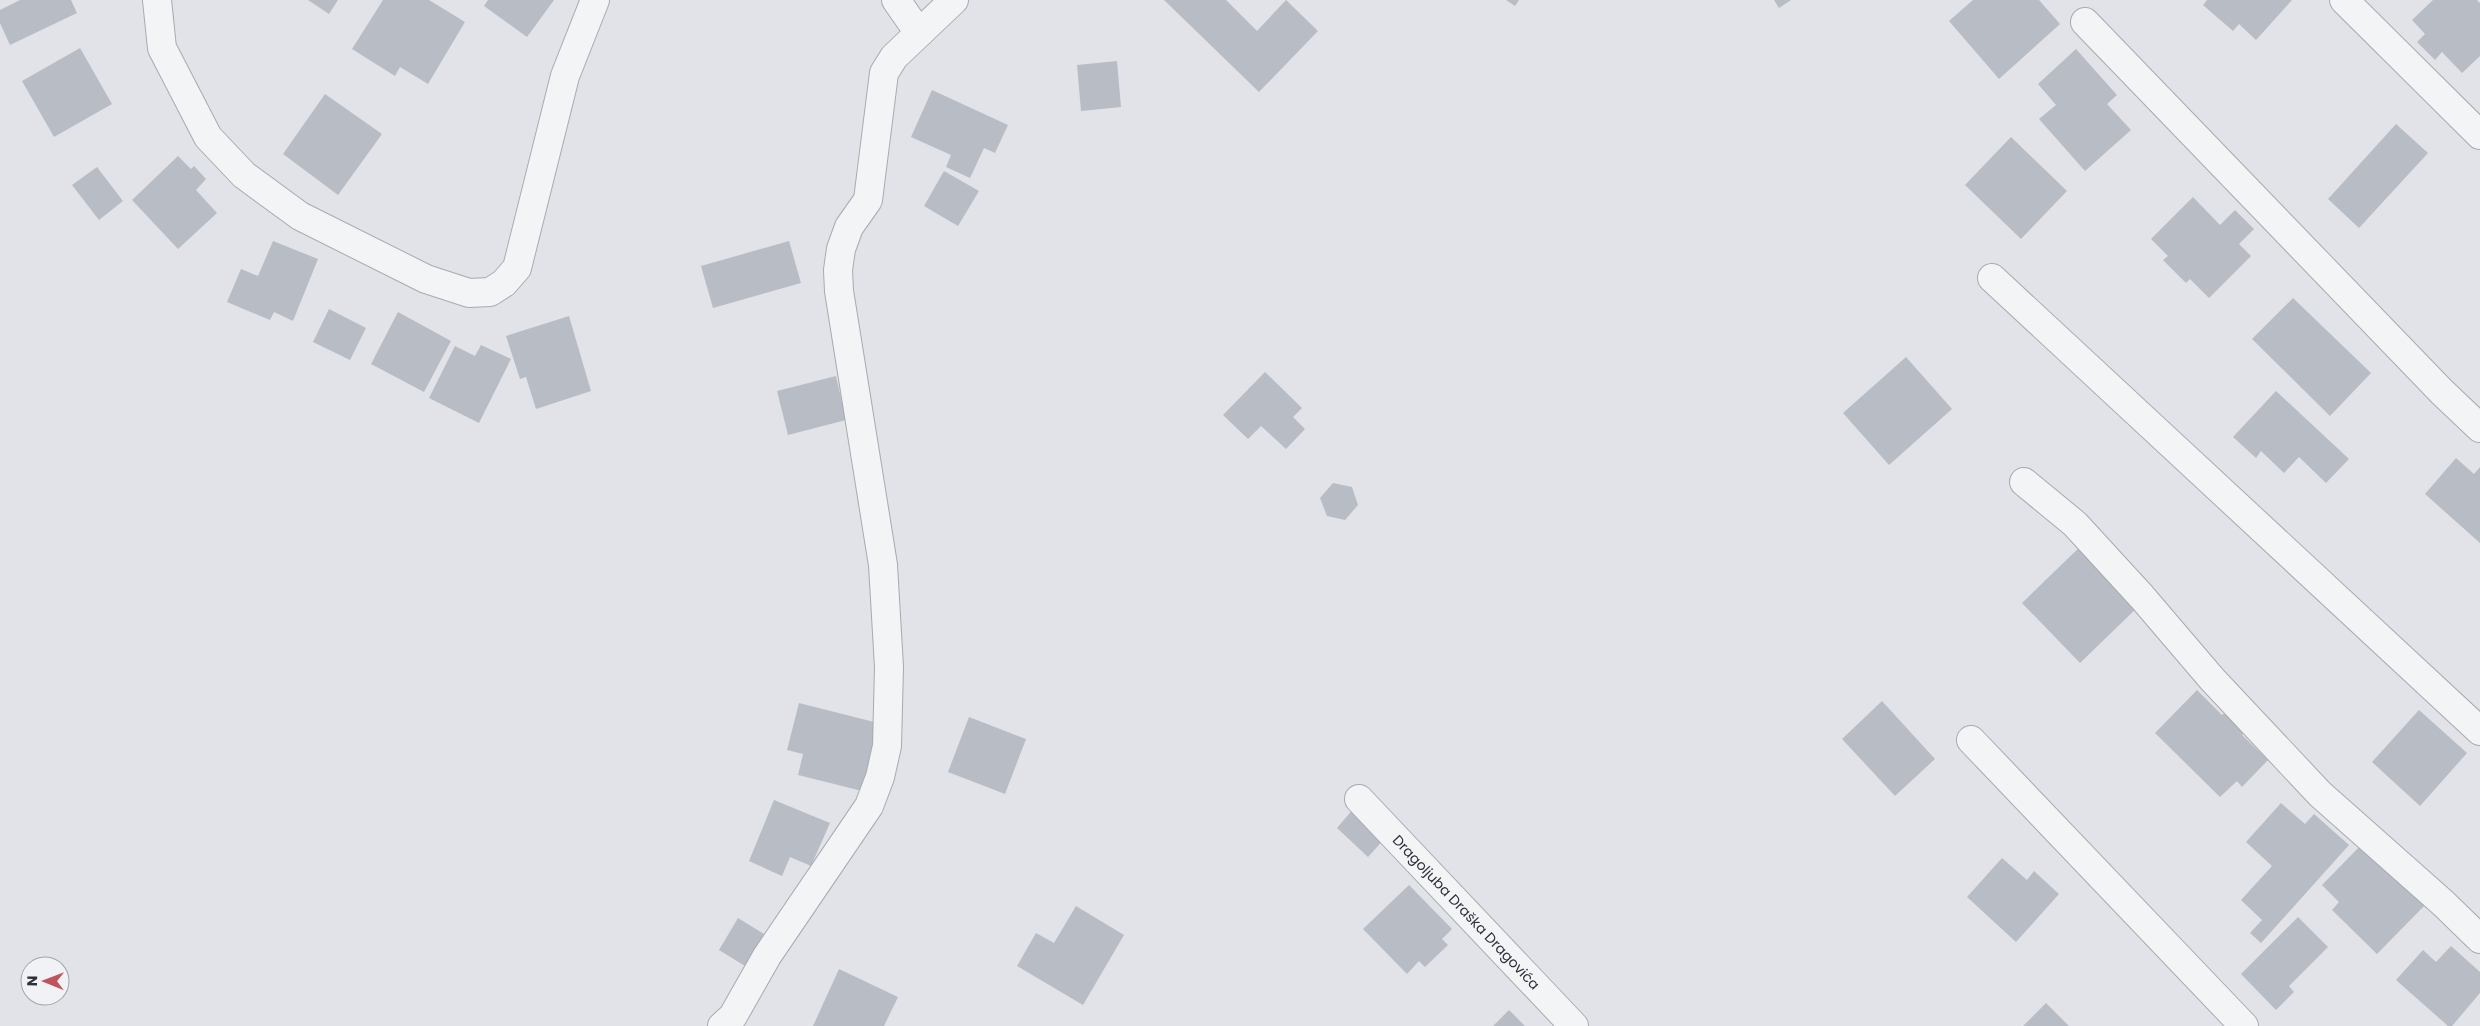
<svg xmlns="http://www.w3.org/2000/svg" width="2480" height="1026" font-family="Poppins,sans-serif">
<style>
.building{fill:#b8bcc4}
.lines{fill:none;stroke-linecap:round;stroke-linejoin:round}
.minor-casing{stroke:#a7aab1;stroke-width:30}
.minor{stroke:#f3f4f6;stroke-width:28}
.labels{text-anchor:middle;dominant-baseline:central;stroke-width:4;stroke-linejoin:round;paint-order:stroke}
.street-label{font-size:14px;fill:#2b303d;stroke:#f0f2f5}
</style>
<rect width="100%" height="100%" fill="#e1e3e8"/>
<path class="building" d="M20 0H71L77 13 10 45 0 23V10Z
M308 0H338L329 14Z
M383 0H429L465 22 428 84 400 67 395 76 352 49Z
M488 0H554L527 37 484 6Z
M1164 0H1226L1257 31 1286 0 1318 31 1259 92Z
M1506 0H1519L1515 6Z
M1774 0H1791L1779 8Z
M1973 0H2039L2060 24 1999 79 1949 21Z
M2207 0H2292L2256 40 2239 24 2233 31 2203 5Z
M2433 0H2477L2480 3V56L2462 73 2442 52 2435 60 2417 42 2425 34 2412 20Z
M80 48 112 104 54 137 22 81Z
M2076 49 2117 95 2107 104 2131 130 2085 171 2039 119 2056 105 2038 84Z
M1117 61 1121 107 1081 111 1077 65Z
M932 90 1008 125 995 153 984 148 970 178 946 167 951 155 911 137Z
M325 94 382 134 338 195 283 154Z
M2396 124 2428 153 2359 228 2328 199Z
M2011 137 2067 191 2021 239 1965 185Z
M178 156 191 169 194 166 206 179 196 190 217 213 178 249 132 200Z
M97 167 123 201 99 220 72 185Z
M944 171 979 191 958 226 924 206Z
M2193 197 2220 225 2235 210 2254 229 2239 244 2251 256 2209 298 2190 279 2186 283 2163 260 2168 256 2151 239Z
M273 241 318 259 293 321 274 312 270 320 227 302 241 269 258 276Z
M789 241 801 283 713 308 701 266Z
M2293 298 2371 373 2330 416 2252 339Z
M329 309 366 328 350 360 313 342Z
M398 312 451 341 424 392 371 364Z
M569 316 591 391 536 409 526 377 520 379 506 336Z
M481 345 511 359 479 423 429 398 455 346 475 356Z
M1906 357 1952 409 1889 465 1843 413Z
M1265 372 1302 408 1293 417 1305 429 1286 449 1261 426 1248 439 1223 415Z
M836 376 846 420 788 435 777 391Z
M2276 391 2349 459 2326 483 2299 457 2284 473 2261 451 2256 458 2233 437Z
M2456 458 2474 474 2480 467V543L2425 494Z
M1333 483 1352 487 1358 505 1345 520 1327 516 1320 498Z
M2085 542 2143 602 2080 663 2022 603Z
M2197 690 2222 715 2231 706 2251 726 2242 735 2268 760 2242 787 2237 781 2220 797 2155 733Z
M1882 701 1935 759 1895 796 1842 739Z
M799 703 878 723 862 791 798 775 803 754 787 750Z
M2419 710 2467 753 2420 806 2372 762Z
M969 717 1026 739 1005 794 948 772Z
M774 800 830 823 811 866 790 857 782 876 749 861Z
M2281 803 2305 824 2314 814 2349 845 2261 943 2250 933 2262 920 2241 900 2272 866 2246 842Z
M1354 808 1386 837 1368 857 1337 828Z
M2367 839 2430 900 2377 954 2332 910 2339 902 2322 885Z
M2002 858 2027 880 2034 871 2059 894 2016 942 1967 897Z
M1409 885 1452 929 1442 939 1448 945 1425 967 1419 961 1407 974 1363 929Z
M1076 906 1124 935 1083 1005 1017 966 1036 933 1054 943Z
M2298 917 2328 947 2289 986 2294 992 2276 1010 2241 974Z
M738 918 764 934 745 966 719 950Z
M2451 946 2480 972V993L2452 1026H2448L2396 980 2423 950 2436 962Z
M839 969 898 997 884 1026H813Z
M2046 1003 2069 1026H2023Z
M1509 1010 1525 1026H1493Z"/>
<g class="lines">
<defs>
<g id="minor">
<path d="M157 0 162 48 208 137 244 175 300 216 426 279 469 293 490 292 504 283 517 268 565 76 595 0"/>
<path d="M896 0 919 33"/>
<path d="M2344 0 2480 135"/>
<path d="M2085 22 2442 392 2480 428"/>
<path d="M1992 278 2480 731"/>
<path d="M2024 482 2075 524 2142 597 2212 679 2320 794 2443 903 2480 939"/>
<path d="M1971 740 2244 1026"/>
<path id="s1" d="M1359 799 1574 1026"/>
<path d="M722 1026 733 1016 767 956 869 806 880 777 887 746 889 667 883 565 839 291 838 270 841 249 849 227 868 200 884 73 894 57 954 0"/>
</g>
</defs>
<use href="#minor" class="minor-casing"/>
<use href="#minor" class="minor"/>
</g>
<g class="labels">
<g class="street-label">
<text stroke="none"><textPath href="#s1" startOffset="156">Dragoljuba Draška Dragovića</textPath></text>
</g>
</g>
<g transform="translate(45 981) rotate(271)"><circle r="24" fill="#f0f2f5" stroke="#a1a4ab"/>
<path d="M0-4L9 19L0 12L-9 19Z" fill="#be545d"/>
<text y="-8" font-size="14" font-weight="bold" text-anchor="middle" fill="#2b303d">N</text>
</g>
</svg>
